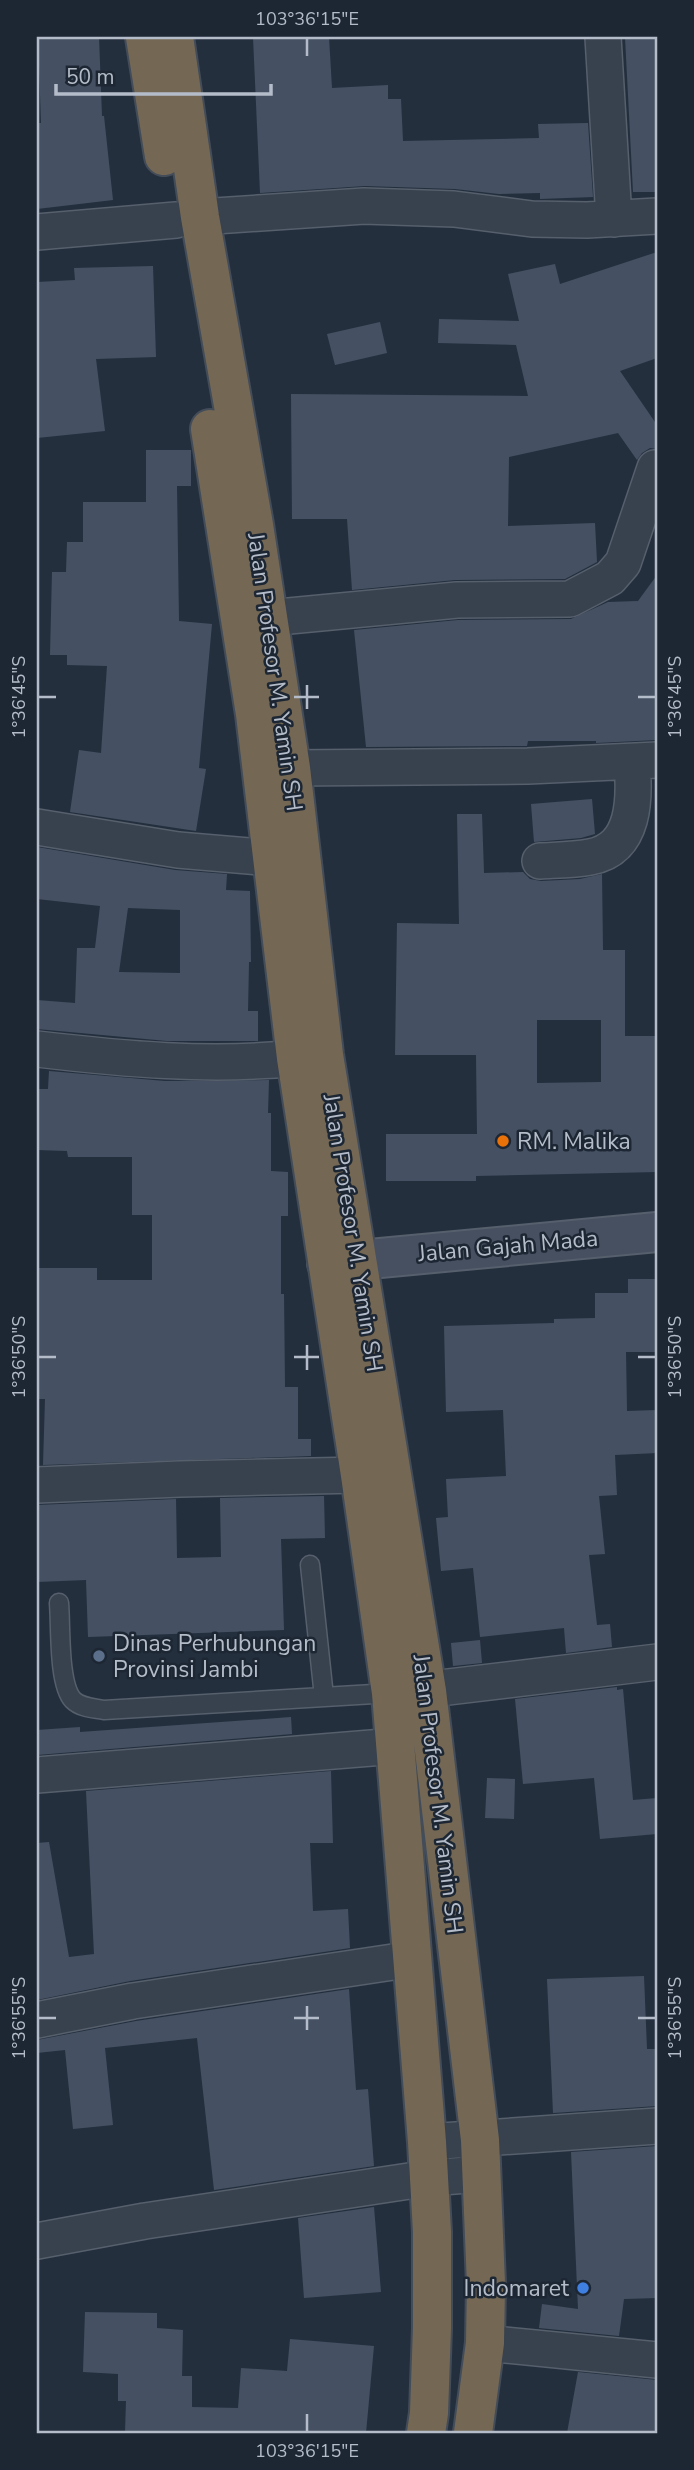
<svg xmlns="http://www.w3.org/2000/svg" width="694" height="2470" font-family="'Nunito Sans',sans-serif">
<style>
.building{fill:#455162;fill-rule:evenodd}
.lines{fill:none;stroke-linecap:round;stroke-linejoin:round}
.lane-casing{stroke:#565f6c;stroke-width:21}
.street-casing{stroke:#565f6c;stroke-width:38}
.secondary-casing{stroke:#565f6c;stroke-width:42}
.highway-casing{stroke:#434c59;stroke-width:42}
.lane{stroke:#38414e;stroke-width:18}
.street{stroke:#38414e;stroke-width:35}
.secondary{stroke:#465061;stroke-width:38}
.highway{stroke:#746855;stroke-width:38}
.ticks{fill:none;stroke:#b4bcc9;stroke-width:2.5}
.food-dot{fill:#e8710a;stroke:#1d2633;stroke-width:2.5}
.service-dot{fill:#5c6f8a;stroke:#1d2633;stroke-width:2.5}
.shop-dot{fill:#3f7fe0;stroke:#1d2633;stroke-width:2.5}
.labels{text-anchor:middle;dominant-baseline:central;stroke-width:5;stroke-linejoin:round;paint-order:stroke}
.street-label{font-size:23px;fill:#b4bcc9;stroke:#1d2633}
.poi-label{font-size:23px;fill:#b4bcc9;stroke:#1d2633;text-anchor:start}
.neatline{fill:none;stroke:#b4bcc9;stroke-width:2.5}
.ticks-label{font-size:18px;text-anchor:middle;fill:#b4bcc9}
</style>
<rect width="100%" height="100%" fill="#242f3e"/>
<path class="building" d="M38 37H99L102 116H104L113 200 37 209V123H41Z
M253 37H329L332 88 388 85V99H401L403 141 539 138 538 124 588 123 593 197 540 199V193L499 194 455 189 365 186 260 193Z
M625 37H657V192H633Z
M657 252V358L620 371 657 425V449L650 448 642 453 637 460 618 433 509 457 508 526 595 523 597 562 565 579 455 580 352 590 347 519H292L291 394 528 396 516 345 438 343 439 319 519 321 508 274 555 264 560 284Z
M153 266 156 357 96 359 105 431 37 438V282L75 280 74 268Z
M380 322 387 353 335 365 327 334Z
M146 450H191V486H177L179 621 212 624 199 768 206 769 196 831 70 812 79 750 101 753 107 666 67 665V655H50L52 572H66L67 542H83V502H146Z
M657 575V740L596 743V741H528L527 746 366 747 354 630 458 620 571 619 608 602 638 601Z
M592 799 595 834 581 838 534 842 531 804Z
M457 814H482L484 873 523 872 530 879 541 881 580 879 602 874 603 950H625V1036H657V1172L476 1176V1181H386V1134H477L476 1055H395L397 923 459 924ZM537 1020H601V1082L537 1083Z
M37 847 175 870 227 874 226 890 250 891 251 962H249L248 1011H258V1041H167L37 1029V1000L75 1003 77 948H95L100 906 37 899ZM128 908 180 910V973L119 972Z
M49 1071 165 1081 269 1080 268 1113H271V1171L288 1172V1216H281V1294H284L285 1387H298V1439H311V1456L43 1465 45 1399H37V1268H97V1280H152V1215H132V1157H68L67 1151 37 1150V1089H48Z
M628 1279H657V1352H626L627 1411 657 1410V1453L615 1455 617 1495 599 1496 605 1554 589 1555 597 1625 610 1624 612 1647 566 1653 564 1628 480 1637 473 1568 441 1571 436 1518 448 1517 446 1479 506 1476 503 1410 446 1412 444 1326 554 1323V1319L595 1318V1293H628Z
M324 1496 325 1538 281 1539 284 1630 88 1637 86 1580 37 1582V1505L176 1499 177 1558 221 1557 220 1498Z
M480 1640 482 1663 453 1666 451 1643Z
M617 1687V1690L623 1689 633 1800 657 1798V1834L600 1839 594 1778 523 1784 515 1699Z
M291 1717 292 1734 37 1755V1730L80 1727V1732Z
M331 1771 333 1843H310L313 1911 348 1909 350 1948 130 1981 37 2000V1843L49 1842 69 1957 94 1954 86 1791Z
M487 1778 515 1779 514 1819 485 1818Z
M644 1976 647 2049H657V2106L553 2113 547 1979Z
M349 1989 356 2090 368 2089 374 2166 214 2190 197 2038 105 2048 113 2125 73 2129 65 2050 37 2053V2040L136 2021Z
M657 2146V2298L624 2299 619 2336 539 2328 542 2304 578 2309 571 2152Z
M374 2207 381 2292 304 2298 298 2218Z
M85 2312 157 2313V2328L183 2330 182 2376H192V2407L238 2408 241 2368 287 2371 290 2339 374 2346 366 2433H125L126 2401H118V2374L83 2372Z
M578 2372 657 2380V2433H567Z"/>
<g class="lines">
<defs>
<path id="lane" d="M310 1565 324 1697
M59 1603C61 1626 58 1684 73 1700 81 1708 94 1708 104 1710L391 1693"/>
<path id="street" d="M603 37 614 219
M200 217 364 206 454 209 532 219 587 220 657 216
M37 232 176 220
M268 618 457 600 570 599 610 578 623 563 655 468
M291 768 528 766 657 760
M37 827 178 850 272 858
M540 861C557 860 574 860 590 857 636 849 635 797 632 762
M37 1049C123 1059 210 1067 296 1058
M37 1485 180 1479 360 1475
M398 1693 657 1662
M37 1775 396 1746
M37 2020 133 2001 413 1959
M427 2142 657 2126
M37 2241 145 2221 429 2178 480 2174
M485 2343 657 2360"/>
<path id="secondary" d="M327 1263 657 1232"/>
<path id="highway" d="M145 37 164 156
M174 37 200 217 254 525 291 768 324 1055 427 1691 480 2140 486 2284 485 2343 473 2433
M210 429 255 714 296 1058 360 1475 391 1693 427 2142 432 2232V2328L429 2413 426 2433"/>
</defs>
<use href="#lane" class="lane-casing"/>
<use href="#street" class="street-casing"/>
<use href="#secondary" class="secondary-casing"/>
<use href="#highway" class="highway-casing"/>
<use href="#lane" class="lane"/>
<use href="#street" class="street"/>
<use href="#secondary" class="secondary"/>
<use href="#highway" class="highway"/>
</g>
<path class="ticks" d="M307 38V56M307 685V709M38 697H56M294 697H319M638 697H656M307 1345V1370M38 1357H56M294 1357H319M638 1357H656M307 2006V2030M38 2018H56M294 2018H319M638 2018H656M307 2414V2432"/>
<circle class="food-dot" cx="503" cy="1141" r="7"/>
<circle class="service-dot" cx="99" cy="1656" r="7"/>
<circle class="shop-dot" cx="583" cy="2288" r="7"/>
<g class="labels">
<g class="street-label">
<text transform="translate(275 672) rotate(82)">Jalan Profesor M. Yamin SH</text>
<text transform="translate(353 1233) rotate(81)">Jalan Profesor M. Yamin SH</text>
<text transform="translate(508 1246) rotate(-5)">Jalan Gajah Mada</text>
<text transform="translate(438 1794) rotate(83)">Jalan Profesor M. Yamin SH</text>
</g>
<g class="poi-label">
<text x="517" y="1141">RM. Malika</text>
<text x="113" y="1643">Dinas Perhubungan<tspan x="113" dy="26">Provinsi Jambi</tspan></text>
<text x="569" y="2288" text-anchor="end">Indomaret</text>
</g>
</g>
<rect width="694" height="2470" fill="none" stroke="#1d2633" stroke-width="77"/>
<path d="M56 84v10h215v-10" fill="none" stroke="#b4bcc9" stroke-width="3.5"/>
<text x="66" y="84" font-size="21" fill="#b4bcc9" stroke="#1d2633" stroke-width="5" paint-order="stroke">50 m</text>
<rect x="38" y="38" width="618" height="2394" class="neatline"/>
<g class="ticks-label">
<text x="307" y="25">103°36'15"E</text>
<text transform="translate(19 697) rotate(-90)" y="6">1°36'45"S</text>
<text transform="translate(675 697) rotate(-90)" y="6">1°36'45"S</text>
<text transform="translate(19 1357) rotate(-90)" y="6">1°36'50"S</text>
<text transform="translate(675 1357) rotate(-90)" y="6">1°36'50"S</text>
<text transform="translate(19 2018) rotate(-90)" y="6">1°36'55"S</text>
<text transform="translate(675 2018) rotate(-90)" y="6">1°36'55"S</text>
<text x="307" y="2457">103°36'15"E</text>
</g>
</svg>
